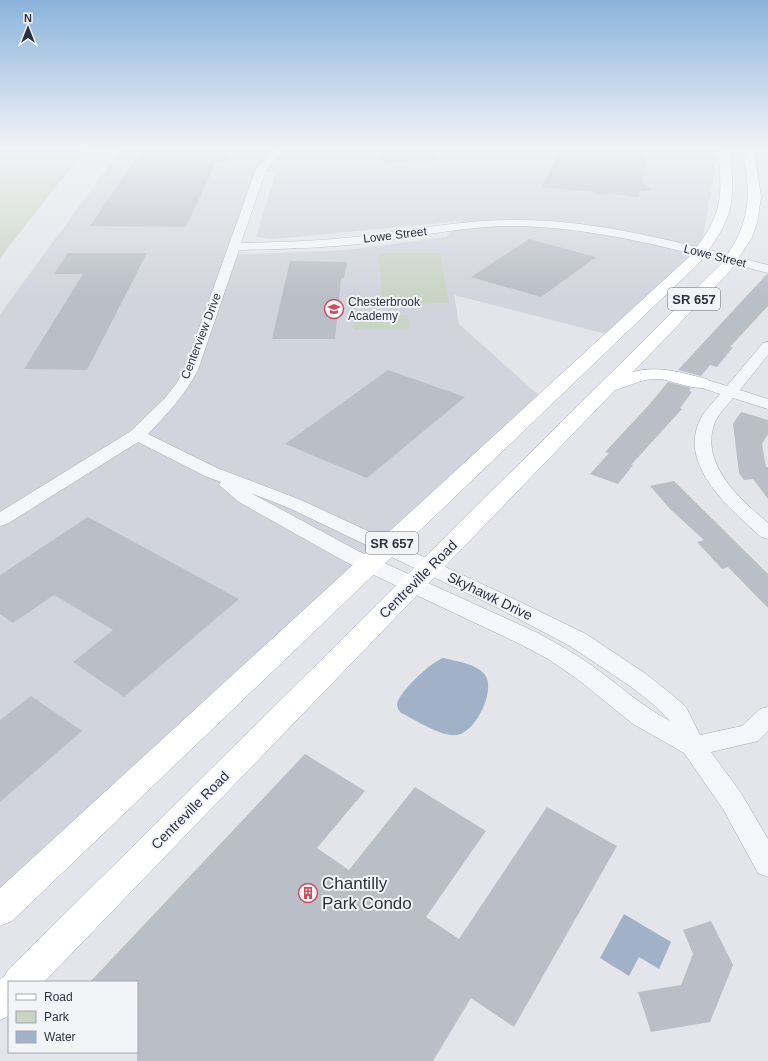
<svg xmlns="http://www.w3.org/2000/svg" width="768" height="1061" font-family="Helvetica,sans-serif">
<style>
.built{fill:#d1d4dc;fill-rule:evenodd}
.green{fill:#c8d4c4}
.water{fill:#a0b1c8}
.building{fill:#babec7}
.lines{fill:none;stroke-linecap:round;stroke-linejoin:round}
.minor-casing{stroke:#a8acb4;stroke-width:1}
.major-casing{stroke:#a3a9b5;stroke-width:1}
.minor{fill:#f5f6f9;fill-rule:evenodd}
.major{fill:#fff;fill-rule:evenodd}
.labels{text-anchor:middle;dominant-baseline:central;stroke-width:4;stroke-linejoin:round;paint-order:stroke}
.far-street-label{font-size:12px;fill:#2c3241;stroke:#f2f4f8}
.far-poi-label{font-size:12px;fill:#2c3241;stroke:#f2f4f8;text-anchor:start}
.shield{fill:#f2f4f8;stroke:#676c78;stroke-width:1}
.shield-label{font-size:13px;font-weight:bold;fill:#2c3241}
.street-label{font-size:14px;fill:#2c3241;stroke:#f2f4f8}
.near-poi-label{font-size:17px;fill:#2c3241;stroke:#f2f4f8;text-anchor:start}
</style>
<rect width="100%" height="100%" fill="#e3e5ea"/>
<path class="built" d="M123 147H719L700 252 614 336 454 295 459 324 545 401 0 915V314ZM276 172 256 237 274 239 463 221 446 237 346 250 231 255 260 173Z"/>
<path class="green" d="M0 147H87L0 258Z
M379 253H440L449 303 382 304Z
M355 315H408L409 330H354Z"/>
<path class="water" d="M443 658C456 661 477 664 485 675 496 690 476 732 457 735 441 737 416 720 401 713 399 710 397 708 397 704 399 692 431 662 443 658Z
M624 914 671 942 659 969 639 957 629 976 600 958Z"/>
<path class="building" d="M193 147H234L227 162H216L186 227 90 226 142 150H191Z
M379 147H432L439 160 384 163Z
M568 147H648L642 182 653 190 640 191 639 197 612 194 597 195 594 192 542 187 560 150 567 151Z
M529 239 596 257 541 297 471 277Z
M68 253H147L87 370 24 369 83 274H54Z
M290 261 347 262 344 278H341L335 339H272Z
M767 274H768V306L730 347H733L717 367 710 365 701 376 678 370Z
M388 370 465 397 367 478 285 444Z
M668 382 691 388 689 391 692 392 680 408 682 409 631 465H633L618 484 590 474 609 453 605 452 648 406Z
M741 412 768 420V434L762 444 766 467H768V499L753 479 744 480 739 473 733 424Z
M674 481 768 574V608L728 567 722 569 697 542 704 540 671 510 650 486Z
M88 517 239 599 124 697 73 662 113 630 54 595 13 623 0 614V575Z
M31 696 82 731 0 802V720Z
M305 754 365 791 317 848 349 870 415 787 486 831 426 917 459 939 547 807 617 846 514 1027 471 998 433 1061H137V982H90Z
M711 921 733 965 710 1022 651 1032 638 992 681 985 693 954 683 930Z"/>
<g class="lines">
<defs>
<path id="minor" d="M276 147H287L266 170 241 243C284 242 328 241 371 235 418 229 465 220 512 220 599 219 684 244 768 265V273C684 252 600 227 513 226 464 226 417 237 368 243 325 248 282 249 239 250L198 370C185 395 167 414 148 434L217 468 301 500 510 597 586 634 646 674 670 693 686 707 700 735 742 726 760 709 768 707V731L758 741 711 752 741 793 768 839V877L758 873 723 809 684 753 633 724 576 678 548 659 522 645 344 561 239 502 219 485 221 482 205 476 138 442 7 524 0 526V512L131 431 165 398 176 384 184 370 256 169ZM251 493 289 508 496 607 570 646 630 686 654 705 670 721C641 706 618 684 591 665 574 653 556 643 538 633L358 551Z
M768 342V355L740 390 768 399V409L733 398C728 405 720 412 716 420 697 462 740 499 768 523V539L761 537C731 510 676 464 701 418 706 409 714 402 720 394L696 386 693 383 696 380 701 378 727 386 763 343Z"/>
<path id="major" d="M718 147H729C736 204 734 217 699 263L12 921 0 926V888L689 257C723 215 723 200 718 147Z
M743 147H754L761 197 757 223 752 237 731 270 633 372C659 365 682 373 707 379L710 383 707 387C692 391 674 380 658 379 642 378 630 386 615 390L44 982H9V1016L0 1020V979L4 977 8 970 721 264C752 221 751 198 743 147Z"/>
</defs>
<use href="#minor" class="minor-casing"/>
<use href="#major" class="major-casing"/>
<use href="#minor" class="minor"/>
<use href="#major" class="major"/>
</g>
<linearGradient id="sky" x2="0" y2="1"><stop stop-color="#8bb3db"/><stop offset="0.5" stop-color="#f2f3f6"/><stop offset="1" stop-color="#f2f3f6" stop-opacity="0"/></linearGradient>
<rect width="768" height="296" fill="url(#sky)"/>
<defs>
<symbol id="school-ring" viewBox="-11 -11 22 22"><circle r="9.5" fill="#f2f4f8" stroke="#c7505c" stroke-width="1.5"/><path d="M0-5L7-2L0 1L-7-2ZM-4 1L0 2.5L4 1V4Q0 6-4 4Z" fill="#c7505c"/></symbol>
<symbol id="building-ring" viewBox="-11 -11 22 22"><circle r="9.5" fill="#f2f4f8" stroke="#c7505c" stroke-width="1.5"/><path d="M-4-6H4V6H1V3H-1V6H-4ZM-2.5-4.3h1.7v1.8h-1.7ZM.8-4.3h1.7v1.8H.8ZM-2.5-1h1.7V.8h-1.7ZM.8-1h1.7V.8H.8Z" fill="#c7505c"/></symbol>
</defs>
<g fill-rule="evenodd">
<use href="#school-ring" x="323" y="298" width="22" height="22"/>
<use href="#building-ring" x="297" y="882" width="22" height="22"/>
</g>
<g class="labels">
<g class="far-street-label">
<text transform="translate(395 235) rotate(-7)">Lowe Street</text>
<text transform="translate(715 256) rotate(14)">Lowe Street</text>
<text transform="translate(201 336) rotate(-69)">Centerview Drive</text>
</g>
<g class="far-poi-label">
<text x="348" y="302">Chesterbrook<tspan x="348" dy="14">Academy</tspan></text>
</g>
<g class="shield">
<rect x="668" y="288" width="52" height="22" rx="3"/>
<rect x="366" y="532" width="52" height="22" rx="3"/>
</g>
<g class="shield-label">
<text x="694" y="299">SR 657</text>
<text x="392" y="543">SR 657</text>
</g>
<g class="street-label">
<text transform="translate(418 579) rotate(-45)">Centreville Road</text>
<text transform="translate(490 596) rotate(26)">Skyhawk Drive</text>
<text transform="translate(190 810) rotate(-45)">Centreville Road</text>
</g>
<g class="near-poi-label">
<text x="322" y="883">Chantilly<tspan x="322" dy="20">Park Condo</tspan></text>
</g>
</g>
<rect x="8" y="981" width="130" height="72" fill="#f2f4f8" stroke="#a3a6af"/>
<rect x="16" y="994" width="20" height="6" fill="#ffffff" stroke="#a3a6af"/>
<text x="44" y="1001" font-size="12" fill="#2c3241">Road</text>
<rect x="16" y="1011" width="20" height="12" fill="#c8d4c4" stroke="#a3a6af"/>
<text x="44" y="1021" font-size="12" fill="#2c3241">Park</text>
<rect x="16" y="1031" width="20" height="12" fill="#a0b1c8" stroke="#a3a6af"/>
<text x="44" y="1041" font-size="12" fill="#2c3241">Water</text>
<g transform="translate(28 28)" stroke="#f2f4f8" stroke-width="3" paint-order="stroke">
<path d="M0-3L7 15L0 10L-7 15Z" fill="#2c3241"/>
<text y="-6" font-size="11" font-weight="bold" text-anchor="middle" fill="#2c3241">N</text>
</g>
</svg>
